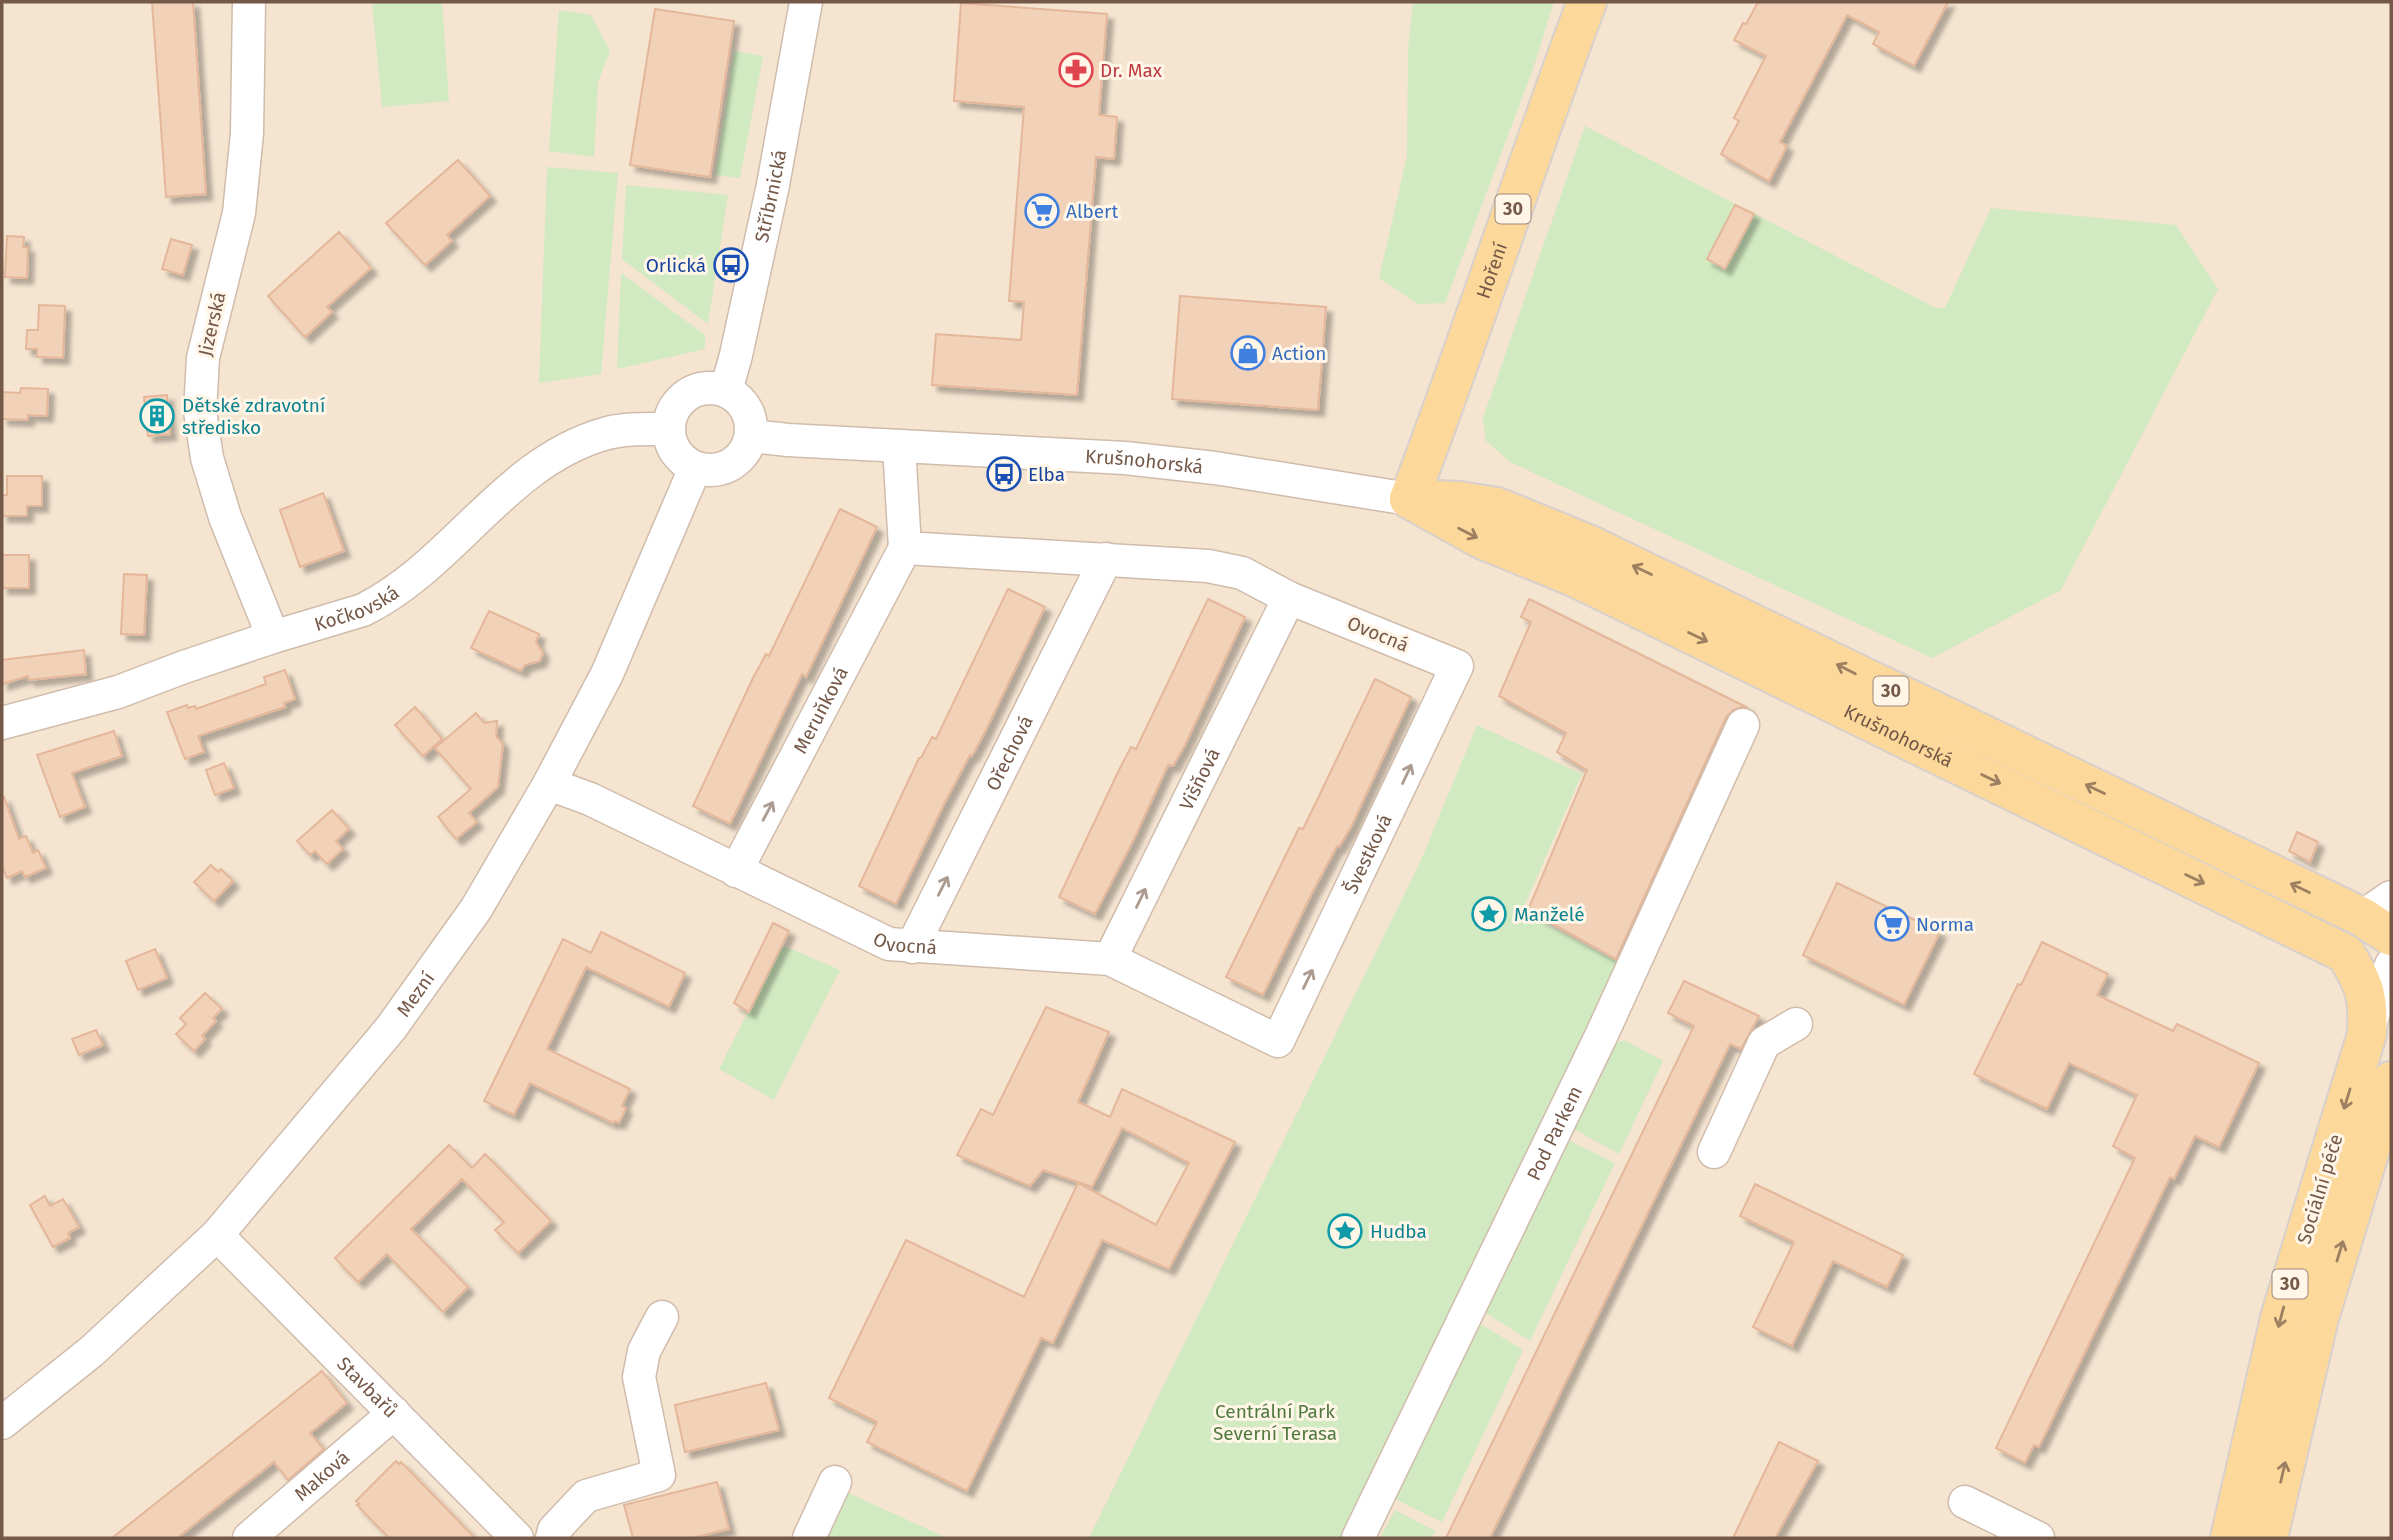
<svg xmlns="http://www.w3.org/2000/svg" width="2393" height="1540" font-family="'Fira Sans',sans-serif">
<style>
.residential{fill:#f4e4d0}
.green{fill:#d1eac1}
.building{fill:#f2d1b9;stroke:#e5b79a;stroke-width:2;filter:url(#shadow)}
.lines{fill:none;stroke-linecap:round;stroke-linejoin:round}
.minor-casing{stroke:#d0bcac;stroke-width:35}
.major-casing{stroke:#d8d0cc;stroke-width:42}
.minor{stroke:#fff;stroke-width:32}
.major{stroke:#fcd99a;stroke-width:38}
.oneway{stroke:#9d7f61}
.oneway2{stroke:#ac9b91}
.labels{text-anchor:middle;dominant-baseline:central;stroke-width:6;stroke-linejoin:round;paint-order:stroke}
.shield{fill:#fff6e8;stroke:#9e8778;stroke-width:2}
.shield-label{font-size:18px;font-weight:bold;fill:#745848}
.health-label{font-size:19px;fill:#be3a42;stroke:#fff6e8;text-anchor:start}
.street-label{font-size:19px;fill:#745848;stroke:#fff6e8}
.shop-label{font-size:19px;fill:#366cbe;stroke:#fff6e8;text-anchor:start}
.transit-label{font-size:19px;fill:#164399;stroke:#fff6e8;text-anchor:end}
.culture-label{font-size:19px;fill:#0d838f;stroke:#fff6e8;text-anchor:start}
.park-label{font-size:19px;fill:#517a41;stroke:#fff6e8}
</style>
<defs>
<filter id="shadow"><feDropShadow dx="6" dy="6" stdDeviation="2" flood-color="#0004"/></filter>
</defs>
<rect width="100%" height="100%" fill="#fcf2e2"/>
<path class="residential" d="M2 2H2391V1538H2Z"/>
<path class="green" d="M372 2H442L449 101 382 107Z
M1413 2H1554L1533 69 1445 303 1418 304 1379 278 1407 156 1408 48Z
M559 10 591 15 610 51 598 82 594 157 549 151Z
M734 51 763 56 740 178 715 175Z
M1585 126 1936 308H1945L1991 208 2176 225 2218 289 2061 590 1932 658 1510 462 1486 441 1483 418Z
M547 167 618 173 601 374 539 383Z
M626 185 728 195 708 324 622 259Z
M621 273 705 335V349L617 369Z
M1477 725 1582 774 1522 911 1623 965 1348 1538H1089L1421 860Z
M782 945 840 970 774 1100 719 1069Z
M1624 1040 1663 1061 1619 1154 1570 1127 1609 1046Z
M1566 1139 1615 1163 1530 1341 1481 1310Z
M1474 1320 1523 1350 1442 1522 1393 1498Z
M844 1491 947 1538H820Z
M1395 1510 1435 1531 1432 1538H1380Z"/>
<path class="building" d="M152 2H193L206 194 166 197Z
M1758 2H1948L1914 66 1873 44 1879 32 1847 15 1780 142 1787 146 1769 181 1721 154 1739 121 1734 118 1766 56 1734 40 1743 23 1746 24Z
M961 3 1107 14 1099 115 1117 117 1114 159 1096 157 1077 395 932 385 936 334 1021 340 1024 302 1009 301 1024 107 954 101Z
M655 9 734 21 710 177 630 165Z
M458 160 490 196 447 235 452 241 425 265 386 223Z
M1735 205 1754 214 1725 269 1707 259Z
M339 232 371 268 327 307 332 312 305 337 268 296Z
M7 236 24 237 23 247H28L27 278 5 277Z
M171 239 192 245 183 275 162 269Z
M1180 296 1326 307 1318 410 1172 399Z
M39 305 65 306 63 358 37 357V349H26L27 330H38Z
M21 388 48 389 47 416 28 415V420L2 419V392L20 393Z
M167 395 170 434 148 436 144 397Z
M7 476H42V506H27V516H2V495H7Z
M323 493 344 551 300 567 280 510Z
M840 509 877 527 806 677 802 674 730 824 693 806 753 678 766 654 769 656Z
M2 555H29V588H2Z
M124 574 147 575 144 635 121 634Z
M1008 589 1045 607 984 734 972 756 970 755 944 804 896 904 859 886 919 758H921L932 737 936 739Z
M1208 599 1245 617 1185 745 1173 766 1168 765 1134 839 1095 914 1059 897 1119 770 1131 747 1136 749Z
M1529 599 1748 708 1741 707 1733 710 1726 717 1616 959 1528 910 1587 770 1557 752 1566 733 1499 696 1531 622 1521 617Z
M489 611 539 634 536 642 543 653 540 661 525 665 521 671 471 648Z
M84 650 86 674 29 680 28 676 2 684V660Z
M285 670 295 699 284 703 285 707 198 736 204 752 185 759 167 712 187 705 188 708 195 706 196 709 266 684 264 677Z
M1375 679 1411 697 1352 825 1339 847 1337 846 1311 895 1263 995 1226 977 1299 828 1303 829 1319 796Z
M415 707 442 739 423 756 395 725Z
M476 713 484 723 497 721 496 736 503 744 498 787 469 813 477 822 456 839 438 817 471 789 435 748Z
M114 731 122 756 72 773 85 807 60 817 37 755Z
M224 763 234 788 215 795 206 770Z
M4 797 19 839 26 836 33 853 38 850 46 868 25 877 22 871 7 878 2 866V798Z
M332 810 349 829 336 841 343 849 327 864 315 851 310 855 297 841Z
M2297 832 2318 842 2310 862 2289 851Z
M211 865 218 872 221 869 233 881 214 901 194 882Z
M1837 883 1940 932 1904 1005 1803 955Z
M773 923 789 931 749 1012 734 1003Z
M601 932 685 973 669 1007 586 967 547 1049 630 1089 622 1106 626 1108 619 1123 615 1121 613 1123 530 1083 514 1115 484 1101 563 939 591 953Z
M2042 942 2108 974 2097 995 2173 1031 2177 1024 2259 1063 2219 1147 2195 1136 2174 1179 2170 1177 2039 1447 2034 1445 2025 1463 1996 1448 2135 1158 2113 1146 2137 1095 2069 1063 2047 1109 1974 1074 2018 984 2021 985Z
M155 949 167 978 138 990 126 961Z
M1684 981 1759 1016 1741 1049 1730 1044 1490 1538H1446L1694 1026 1668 1013Z
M205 993 222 1009 213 1018 216 1021 202 1036 205 1039 194 1051 176 1034 186 1024 180 1018Z
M1046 1007 1109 1032 1078 1102 1110 1117 1122 1089 1235 1142 1169 1269 1102 1240 1053 1343 1041 1338 967 1491 867 1442 877 1422 829 1398 906 1240 1024 1297 1078 1183 1156 1225 1189 1163 1122 1128 1092 1187 1043 1170 1030 1186 957 1155 981 1109 993 1115Z
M96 1030 103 1045 79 1055 72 1039Z
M449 1145 472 1168 485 1154 551 1221 518 1253 495 1230 504 1222 462 1179 411 1229 468 1287 443 1312 387 1254 358 1282 335 1258Z
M1755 1184 1903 1255 1887 1287 1833 1261 1792 1346 1753 1327 1794 1242 1740 1216Z
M45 1196 50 1206 63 1199 79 1227 68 1233 70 1238 53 1247 30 1205Z
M322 1371 347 1403 310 1433 324 1449 288 1480 274 1462 177 1538H112Z
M766 1383 779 1430 685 1452 675 1405Z
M1779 1442 1818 1461 1775 1538H1733Z
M396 1461 399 1464 401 1462 475 1538H389L357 1505 359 1504 356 1501Z
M717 1482 729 1529 692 1538H633L624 1505Z"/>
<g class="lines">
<defs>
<g id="minor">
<path d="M249 2 247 133 239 213 203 358 200 411 207 458 225 517 273 637"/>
<circle cx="710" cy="429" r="41"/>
<path id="s1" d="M726 391 736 355 773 185 806 2"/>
<path id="s2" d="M751 436 788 440 1125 458 1215 468 1409 499"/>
<path id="s3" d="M2 723 118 692 184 667 273 637 363 610C454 565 504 463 604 434 624 428 647 429 668 429"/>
<path id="s4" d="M549 784 590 799 889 944 1110 959 1278 1041 1457 666 1289 598 1242 573 1208 566 905 548 899 446"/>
<path id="s5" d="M736 871 905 548"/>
<path d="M2362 917 2391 897"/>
<path id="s6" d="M912 947 1106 559"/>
<path id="s7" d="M1110 959 1289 598"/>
<path d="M2369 1027 2391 965"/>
<path d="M1714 1152 1764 1043 1796 1024"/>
<path id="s8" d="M217 1235 517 1538"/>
<path id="s9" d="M2 1423 92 1351 217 1235 391 1028 476 909 549 784 607 674 695 468"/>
<path d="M1965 1502 2038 1538"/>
<path id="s10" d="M249 1538 394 1413"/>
<path d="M552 1538 554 1530 586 1496 659 1475 639 1377 644 1351 662 1317"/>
<path d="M809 1538 835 1482"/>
<path id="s11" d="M1358 1538 1602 1034 1743 725"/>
</g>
<g id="major">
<path id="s12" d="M1409 499 1481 539 1574 577 2346 954C2365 986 2369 996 2367 1034L2280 1318 2230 1538"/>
<path id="s13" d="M1409 499C1472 335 1525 166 1587 2"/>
<path d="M1414 499 1459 501 1497 507 1588 544 2362 917 2391 936"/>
<path d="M2268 1538 2319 1318 2391 1081"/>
</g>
</defs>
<use href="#minor" class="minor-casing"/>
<use href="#major" class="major-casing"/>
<use href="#minor" class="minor"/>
<use href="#major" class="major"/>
</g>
<defs><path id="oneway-shaft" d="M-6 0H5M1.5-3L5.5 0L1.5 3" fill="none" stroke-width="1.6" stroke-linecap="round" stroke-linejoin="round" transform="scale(1.75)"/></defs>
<g class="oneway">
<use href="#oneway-shaft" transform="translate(1468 533) rotate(27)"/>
<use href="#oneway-shaft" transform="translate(1642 570) rotate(-154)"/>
<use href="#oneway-shaft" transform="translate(1698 637) rotate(26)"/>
<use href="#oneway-shaft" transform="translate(1846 669) rotate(-153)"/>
<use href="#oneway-shaft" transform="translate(1991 779) rotate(26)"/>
<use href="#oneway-shaft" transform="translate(2095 789) rotate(-154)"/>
<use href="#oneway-shaft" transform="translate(2195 879) rotate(26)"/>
<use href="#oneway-shaft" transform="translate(2300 888) rotate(-154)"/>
<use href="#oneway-shaft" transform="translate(2347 1099) rotate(107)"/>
<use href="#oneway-shaft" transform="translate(2340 1251) rotate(-73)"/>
<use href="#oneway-shaft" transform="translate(2281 1317) rotate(105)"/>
<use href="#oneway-shaft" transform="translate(2283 1472) rotate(-77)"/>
</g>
<g class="oneway2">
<use href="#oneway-shaft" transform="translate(1407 774) rotate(-65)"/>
<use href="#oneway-shaft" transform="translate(768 811) rotate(-62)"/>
<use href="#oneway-shaft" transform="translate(943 886) rotate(-63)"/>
<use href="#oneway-shaft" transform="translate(1141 898) rotate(-64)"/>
<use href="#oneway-shaft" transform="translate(1308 979) rotate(-64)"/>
</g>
<defs>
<symbol id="pharmacy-ring" viewBox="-11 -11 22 22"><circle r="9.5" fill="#fff6e8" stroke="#e0444e" stroke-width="1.5"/><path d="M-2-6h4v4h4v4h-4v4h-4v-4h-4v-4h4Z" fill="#e0444e"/></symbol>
<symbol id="supermarket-ring" viewBox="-11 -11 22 22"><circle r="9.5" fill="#fff6e8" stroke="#3f7fe0" stroke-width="1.5"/><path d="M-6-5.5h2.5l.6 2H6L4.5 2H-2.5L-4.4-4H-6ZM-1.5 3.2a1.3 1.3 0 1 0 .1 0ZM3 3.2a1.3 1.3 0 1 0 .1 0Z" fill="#3f7fe0"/></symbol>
<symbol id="bus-ring" viewBox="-11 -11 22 22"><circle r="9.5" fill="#fff6e8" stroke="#1a4fb4" stroke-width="1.5"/><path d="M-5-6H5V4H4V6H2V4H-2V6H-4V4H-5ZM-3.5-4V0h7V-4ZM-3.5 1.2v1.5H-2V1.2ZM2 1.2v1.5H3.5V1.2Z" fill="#1a4fb4"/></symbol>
<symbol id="shop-ring" viewBox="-11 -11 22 22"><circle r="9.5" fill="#fff6e8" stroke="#3f7fe0" stroke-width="1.5"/><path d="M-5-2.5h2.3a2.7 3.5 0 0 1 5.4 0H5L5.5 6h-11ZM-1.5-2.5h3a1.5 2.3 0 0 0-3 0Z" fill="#3f7fe0"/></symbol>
<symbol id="building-ring" viewBox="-11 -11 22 22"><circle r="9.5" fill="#fff6e8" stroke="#0f9aa8" stroke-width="1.5"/><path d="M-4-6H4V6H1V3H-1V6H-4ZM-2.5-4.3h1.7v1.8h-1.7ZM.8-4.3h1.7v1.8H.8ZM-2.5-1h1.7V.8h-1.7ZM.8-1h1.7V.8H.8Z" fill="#0f9aa8"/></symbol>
<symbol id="sight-ring" viewBox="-11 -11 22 22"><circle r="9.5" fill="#fff6e8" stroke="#0f9aa8" stroke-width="1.5"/><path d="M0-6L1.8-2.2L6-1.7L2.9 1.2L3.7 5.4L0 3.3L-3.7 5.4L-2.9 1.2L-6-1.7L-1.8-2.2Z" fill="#0f9aa8"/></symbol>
</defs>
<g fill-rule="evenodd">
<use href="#pharmacy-ring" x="1057" y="51" width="38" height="38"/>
<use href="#supermarket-ring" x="1023" y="192" width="38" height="38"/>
<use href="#bus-ring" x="712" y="246" width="38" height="38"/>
<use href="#shop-ring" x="1229" y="334" width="38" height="38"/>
<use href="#building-ring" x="138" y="397" width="38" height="38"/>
<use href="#bus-ring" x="985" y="455" width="38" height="38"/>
<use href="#sight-ring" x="1470" y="895" width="38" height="38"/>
<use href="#supermarket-ring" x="1873" y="905" width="38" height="38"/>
<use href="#sight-ring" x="1326" y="1212" width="38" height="38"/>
</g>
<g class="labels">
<g class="shield">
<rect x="1495.5" y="194.5" width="35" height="29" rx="5"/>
<rect x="1873.5" y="676.5" width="35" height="29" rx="5"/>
<rect x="2272.5" y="1269.5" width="35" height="29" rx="5"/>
</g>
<g class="shield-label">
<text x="1513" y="209">30</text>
<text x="1891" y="691">30</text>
<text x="2290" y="1284">30</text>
</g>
<g class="health-label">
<text x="1100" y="70">Dr. Max</text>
</g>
<g class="street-label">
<text stroke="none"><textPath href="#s1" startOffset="200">Stříbrnická</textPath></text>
<text stroke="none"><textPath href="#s13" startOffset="243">Hoření</textPath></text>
<text transform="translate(212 324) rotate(-77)">Jizerská</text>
<text stroke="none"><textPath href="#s2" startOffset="394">Krušnohorská</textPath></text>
<text stroke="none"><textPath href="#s3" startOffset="373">Kočkovská</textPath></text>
<text transform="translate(1378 634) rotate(22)">Ovocná</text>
<text stroke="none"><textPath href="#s5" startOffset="182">Meruňková</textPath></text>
<text stroke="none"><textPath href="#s12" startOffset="544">Krušnohorská</textPath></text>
<text stroke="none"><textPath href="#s6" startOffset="217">Ořechová</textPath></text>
<text stroke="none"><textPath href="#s7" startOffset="201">Višňová</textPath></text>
<text stroke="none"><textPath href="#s4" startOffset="992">Švestková</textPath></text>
<text stroke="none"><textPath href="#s4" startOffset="392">Ovocná</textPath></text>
<text stroke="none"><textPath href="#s9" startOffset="598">Mezní</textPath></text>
<text stroke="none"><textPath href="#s11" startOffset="450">Pod Parkem</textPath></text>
<text transform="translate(2320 1189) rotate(-73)">Sociální péče</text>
<text stroke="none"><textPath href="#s8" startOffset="214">Stavbařů</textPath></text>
<text stroke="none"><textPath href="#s10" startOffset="96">Maková</textPath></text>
</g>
<g class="shop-label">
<text x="1066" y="211">Albert</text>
<text x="1272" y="353">Action</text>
<text x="1916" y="924">Norma</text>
</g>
<g class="transit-label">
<text x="706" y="265">Orlická</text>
<text x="1028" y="474" text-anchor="start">Elba</text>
</g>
<g class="culture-label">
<text x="182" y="405">Dětské zdravotní<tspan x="182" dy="22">středisko</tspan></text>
<text x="1514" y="914">Manželé</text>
<text x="1370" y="1231">Hudba</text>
</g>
<g class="park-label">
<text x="1275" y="1411">Centrální Park<tspan x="1275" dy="22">Severní Terasa</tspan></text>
</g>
</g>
<rect width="2393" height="1540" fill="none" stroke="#745848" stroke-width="7"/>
</svg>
